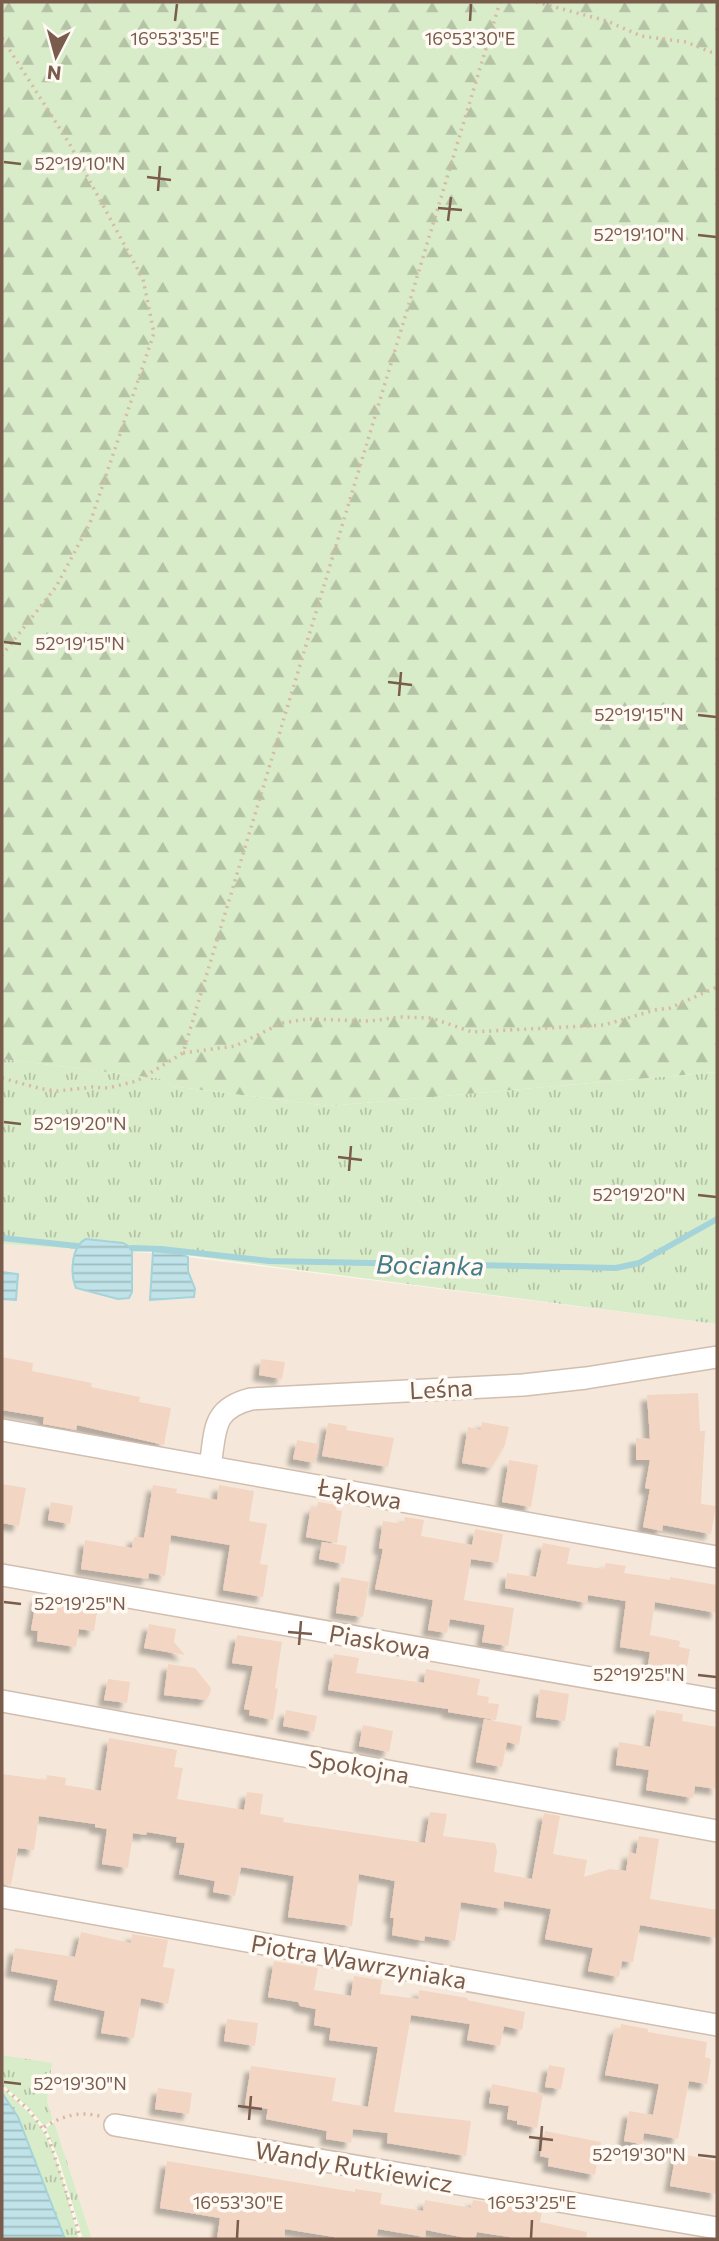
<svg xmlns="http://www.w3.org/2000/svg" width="719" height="2241" font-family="Commissioner,sans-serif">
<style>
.residential{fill:#f5e8da}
.grass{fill:url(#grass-tufts)}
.forest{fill:url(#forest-firs)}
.water{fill:url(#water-rules);stroke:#a5d3da;stroke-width:2}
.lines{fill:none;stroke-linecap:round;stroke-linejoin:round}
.stream{stroke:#a5d3da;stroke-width:6}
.building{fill:#f3d5c3;filter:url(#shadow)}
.minor-casing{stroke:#d1beb0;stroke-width:24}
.path{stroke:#d9b8a5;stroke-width:3.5;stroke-dasharray:2 5;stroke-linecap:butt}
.minor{stroke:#fff;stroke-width:21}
.ticks{fill:none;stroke:#7a5c4d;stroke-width:2.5}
.labels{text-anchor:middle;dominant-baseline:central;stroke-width:7;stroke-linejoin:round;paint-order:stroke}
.street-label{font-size:24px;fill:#7a5c4d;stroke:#fffaf3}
.water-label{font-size:26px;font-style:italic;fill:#437c86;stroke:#fffaf3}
.ticks-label{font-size:18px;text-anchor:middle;fill:#7a5c4d;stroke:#fffaf3;stroke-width:7;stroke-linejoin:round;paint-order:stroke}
</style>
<defs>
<pattern id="grass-tufts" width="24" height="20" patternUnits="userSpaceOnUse" patternTransform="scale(1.75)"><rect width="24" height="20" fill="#d8ecc9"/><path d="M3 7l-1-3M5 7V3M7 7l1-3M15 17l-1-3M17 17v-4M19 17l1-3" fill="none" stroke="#b4c2a5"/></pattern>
<pattern id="forest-firs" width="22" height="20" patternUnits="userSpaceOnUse" patternTransform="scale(1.75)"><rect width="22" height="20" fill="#d8ecc9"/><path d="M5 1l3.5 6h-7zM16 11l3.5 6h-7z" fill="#b4c2a5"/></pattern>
<pattern id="water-rules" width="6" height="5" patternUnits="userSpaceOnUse" patternTransform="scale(1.75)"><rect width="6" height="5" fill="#bfe3e8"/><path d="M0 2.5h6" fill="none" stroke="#a0bbbe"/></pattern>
<filter id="shadow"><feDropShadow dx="-6" dy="6" stdDeviation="2" flood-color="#0004"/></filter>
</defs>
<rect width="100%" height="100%" fill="#fdf6ec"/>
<path class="residential" d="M2 1244 76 1249 75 1254 132 1292 133 1252 152 1253 150 1300 190 1299 188 1257 717 1324V2239H92L47 2101 51 2064 2 2055Z"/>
<path class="grass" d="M2 1059 164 1079 171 1086 329 1106 717 1072V1324L153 1251 133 1252C125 1238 101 1241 86 1239L77 1246 76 1249 2 1244Z
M2 2055 52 2063 47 2101 53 2120 44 2126 29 2108 2 2084Z
M2 2088C16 2101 33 2114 43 2131 59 2157 70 2209 79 2239H65L18 2117 2 2093Z
M54 2122 92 2239H83L59 2160 46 2128Z"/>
<path class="forest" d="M2 2H717V1072L329 1106 171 1086 163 1079 2 1059Z"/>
<path class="water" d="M86 1239 123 1243 132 1248V1292L129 1298 118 1299 76 1288C70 1274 71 1246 86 1239Z
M153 1251 182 1254 188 1257V1271L195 1289 194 1297 150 1300Z
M2 1272 18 1274 16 1300 2 1299Z
M2 2093 18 2117 65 2239H2Z"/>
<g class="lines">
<path class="stream" d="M2 1238 77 1246
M132 1248 161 1249 269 1261 616 1268 639 1263 717 1219"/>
</g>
<path class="building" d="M2 1357 33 1363 32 1371 92 1383 91 1387 140 1397 139 1402 171 1408 164 1445 77 1425 76 1430 43 1424 44 1417 2 1410Z
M261 1359 285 1362 282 1379 259 1375Z
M698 1393 700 1431H705L701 1504 716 1506 711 1534 663 1525 662 1531 643 1527 650 1489 645 1488 650 1460H636V1438L650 1439 647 1395Z
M482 1422 509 1427 505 1445 491 1468 462 1463 468 1427 481 1430Z
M328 1423 347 1426 346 1430 394 1438 388 1467 322 1456Z
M297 1440 319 1444 315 1463 293 1459Z
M509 1460 538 1465 531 1507 502 1502Z
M2 1484 26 1488 19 1526 2 1523Z
M153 1485 177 1489 176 1493 217 1500 219 1485 254 1491 249 1521 267 1524 260 1564 268 1565 263 1597 223 1590 230 1545 171 1535 165 1576 149 1573 148 1579 81 1569 85 1540 132 1548 134 1537 144 1538Z
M51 1502 73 1506 70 1524 48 1520Z
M318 1502 337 1505 336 1510 342 1511 337 1543 306 1537 311 1507 317 1508Z
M405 1517 424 1520 421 1536 472 1545 475 1529 503 1534 498 1563 471 1559 464 1600 514 1608 508 1646 482 1642 485 1625 450 1619 447 1633 428 1630 433 1600 375 1589 383 1549 379 1548 383 1521 403 1524Z
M322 1542 347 1546 344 1564 319 1559Z
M543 1543 570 1548 567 1564 604 1569 606 1563 626 1566 624 1573 670 1580V1577L717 1585V1613L655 1602 650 1635 680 1641 679 1647 690 1649 686 1672 648 1665 650 1652 620 1647 626 1601 588 1595 587 1603 505 1588 507 1573 536 1577Z
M341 1577 369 1582 363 1617 336 1613Z
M37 1596 98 1606 94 1631 79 1629 76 1647 37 1641 38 1631 31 1630Z
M149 1624 176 1629 174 1642 185 1655 144 1648Z
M237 1635 282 1642 275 1688 278 1689 273 1720 249 1715 250 1710 244 1709 253 1666 232 1663Z
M334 1654 359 1658 356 1673 424 1683 426 1669 480 1679 477 1695 489 1697 488 1703 499 1704 496 1720 448 1712V1709L328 1690Z
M168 1664 195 1668 211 1688 210 1694 206 1700 164 1695Z
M108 1679 130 1682 127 1703 104 1700Z
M540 1689 569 1694 565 1721 536 1717Z
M286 1710 317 1716 314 1732 283 1726Z
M656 1710 683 1714 682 1721 717 1727V1789L695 1786 693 1798 646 1790 649 1770 616 1765 619 1742 650 1747Z
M484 1719 522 1726 519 1745 507 1742 502 1767 476 1762Z
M363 1725 393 1731 389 1752 359 1746Z
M109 1738 177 1750 174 1767 183 1768 177 1799 244 1810 247 1792 263 1794 260 1814 284 1818 283 1822 425 1843 430 1812 447 1814 443 1836 495 1843 497 1851 494 1872 532 1879 544 1813 560 1816 553 1854 587 1860 584 1877 610 1869 626 1871 629 1852 636 1854 639 1836 659 1839 650 1899 717 1910V1938L640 1925 633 1962 622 1961 619 1977 588 1971 593 1948 545 1939 551 1909 504 1901 503 1909 461 1902 455 1941 425 1936 424 1941 392 1935 394 1918H390L395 1881 359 1874 352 1926 288 1917 294 1876 241 1867 235 1896 213 1892 215 1881 179 1874 185 1843 176 1842 177 1837 147 1832 146 1835 133 1833 128 1868 102 1864 107 1829 95 1827V1824L39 1816 34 1850 18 1848 11 1885 2 1884V1774L46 1780 47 1775 66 1778 65 1785 101 1791Z
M81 1932 131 1943 132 1934 168 1940 163 1967 175 1969 168 2004 141 1998 134 2038 101 2033 105 2011 54 2000 58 1980 11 1971 15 1948 75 1957Z
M274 1961 318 1968 314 1990 351 1996 354 1976 382 1980 380 1994 418 1999 419 1990 468 1998 467 2000 525 2012 522 2030 504 2026 500 2046 467 2040 470 2024 411 2015 394 2112 471 2121 466 2156 387 2143 388 2133 353 2129 351 2143 326 2139 327 2131 266 2119 268 2109 245 2105 251 2066 336 2078 332 2101 368 2107 378 2047 329 2040 331 2028 314 2025 316 2009 300 2006 298 2002 268 1997Z
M227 2019 258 2023 255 2046 224 2041Z
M621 2024 648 2029V2032L707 2042 705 2057 711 2059 707 2084 689 2081 678 2139 644 2133 642 2144 624 2141 629 2111 653 2115 659 2084 605 2075 615 2028 620 2029Z
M549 2065 565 2068 561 2089 545 2087Z
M492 2084 543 2094 537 2128 517 2124V2121L507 2119 509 2106 489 2103Z
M158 2088 192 2093 189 2114 155 2109Z
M545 2131 601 2142 595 2175 548 2166 549 2158 540 2156Z
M676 2153 717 2161V2194L670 2186Z
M167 2161 355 2192V2189L382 2193 380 2204 423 2211 425 2200 471 2208 473 2200 516 2207 542 2212 540 2222 587 2232 586 2239H522L477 2232 475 2239H471L426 2230 425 2237 378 2229 376 2239H334V2237L285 2229 284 2239H217L220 2218 160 2208Z"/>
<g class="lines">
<defs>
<path id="minor" d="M2 1430 717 1557
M210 1466C216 1431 211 1409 251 1399L523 1385 586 1378 717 1357
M2 1575 717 1700
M2 1701 717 1831
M2 1897 717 2025
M115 2125 717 2228"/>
</defs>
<use href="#minor" class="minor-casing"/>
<path class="path" d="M536 2 607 21 641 36 686 42 711 52 717 53
M2 38 69 143 143 279 154 333 90 523 56 587 2 655
M183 1053 235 1046 282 1023 308 1019 370 1021 400 1017 431 1018 472 1032 604 1025 655 1010 670 1008 717 987
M2 1078 42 1089 58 1091 92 1087 108 1088 137 1081 183 1053 500 2
M2 2086 28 2109 48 2136 81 2239
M44 2127C63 2116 78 2111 100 2116"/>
<use href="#minor" class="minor"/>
</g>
<path class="ticks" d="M175 21 177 4M470 21 471 4M4 162 21 164M147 177 171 180M158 191 160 166M438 208 462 210M448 221 451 197M698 235 716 237M4 642 21 644M388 682 412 685M399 696 401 672M698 715 716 717M4 1122 21 1124M338 1157 362 1160M349 1171 351 1146M698 1195 716 1197M4 1602 21 1604M288 1632 312 1634M299 1645 301 1621M698 1675 716 1677M4 2082 21 2084M238 2106 262 2109M249 2120 251 2096M529 2137 553 2140M540 2151 542 2126M698 2155 716 2157M237 2238 238 2220M531 2238 532 2220"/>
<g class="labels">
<g class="street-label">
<text transform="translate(441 1388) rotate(-3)">Leśna</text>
<text transform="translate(360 1493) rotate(10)">Łąkowa</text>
<text transform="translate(380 1641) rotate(10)">Piaskowa</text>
<text transform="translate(359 1766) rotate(10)">Spokojna</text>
<text transform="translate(359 1961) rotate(10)">Piotra Wawrzyniaka</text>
<text transform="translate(354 2166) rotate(10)">Wandy Rutkiewicz</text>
</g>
<g class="water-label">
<text transform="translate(430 1264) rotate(1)">Bocianka</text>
</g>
</g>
<g class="ticks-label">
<text x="175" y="45">16°53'35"E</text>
<text x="470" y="45">16°53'30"E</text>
<text x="80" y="170">52°19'10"N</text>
<text x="639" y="241">52°19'10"N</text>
<text x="80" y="650">52°19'15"N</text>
<text x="639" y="721">52°19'15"N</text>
<text x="80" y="1130">52°19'20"N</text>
<text x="639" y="1201">52°19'20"N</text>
<text x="80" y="1610">52°19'25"N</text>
<text x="639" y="1681">52°19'25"N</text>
<text x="80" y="2090">52°19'30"N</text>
<text x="639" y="2161">52°19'30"N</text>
<text x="238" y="2209">16°53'30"E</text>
<text x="532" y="2209">16°53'25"E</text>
</g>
<rect width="719" height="2241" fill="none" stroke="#7a5c4d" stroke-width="7"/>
<g transform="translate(56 56) rotate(186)" stroke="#fffaf3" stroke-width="5" paint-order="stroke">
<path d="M0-5L12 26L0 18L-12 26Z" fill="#7a5c4d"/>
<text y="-10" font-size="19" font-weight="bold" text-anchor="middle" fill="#7a5c4d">N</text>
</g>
</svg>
